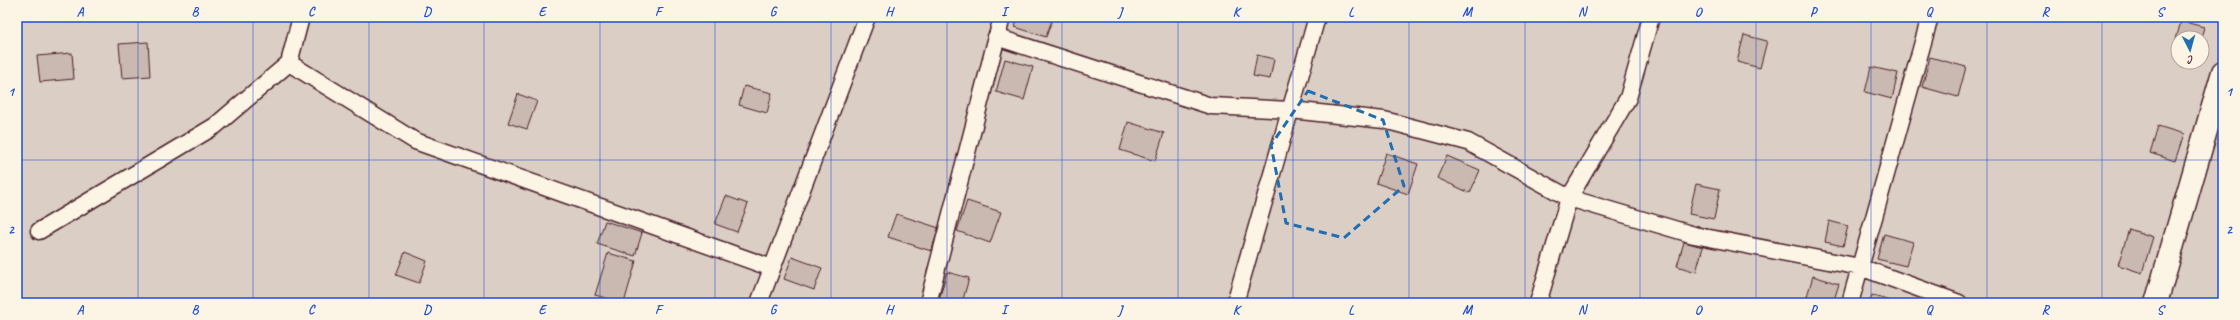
<svg xmlns="http://www.w3.org/2000/svg" width="2240" height="320" font-family="Caveat,sans-serif">
<style>
.green{fill:#dbcec4;stroke:#927678;fill-rule:evenodd}
.building{fill:#cab9b1;stroke:#4a1f2b}
.lines{fill:none;stroke-linecap:round;stroke-linejoin:round}
.lane-casing{stroke:#4a1f2b;stroke-width:19}
.street-casing{stroke:#4a1f2b;stroke-width:25}
.lane{stroke:#fcf5e5;stroke-width:16}
.street{stroke:#fcf5e5;stroke-width:22}
.marked{fill:none;stroke:#1f6fb2;stroke-width:3;stroke-dasharray:8 5;stroke-linejoin:round}
.grid{fill:none;stroke:#1d4ed8;stroke-width:1;stroke-opacity:0.55}
.neatline{fill:none;stroke:#1d4ed8;stroke-width:1.5}
.grid-label{font-size:13px;text-anchor:middle;font-weight:bold;fill:#1d4ed8}
</style>
<rect width="100%" height="100%" fill="#f5ecde"/>
<filter id="ink" filterUnits="userSpaceOnUse"><feTurbulence type="fractalNoise" baseFrequency=".025" numOctaves="2"/><feDisplacementMap in="SourceGraphic" scale="8" xChannelSelector="R" yChannelSelector="G"/><feConvolveMatrix kernelMatrix="1 2 1 2 8 2 1 2 1" color-interpolation-filters="sRGB"/></filter>
<g filter="url(#ink)">
<path class="green" d="M17 17H2223V303H17ZM2178 38H2202V62H2178Z"/>
<path class="building" d="M1018 17H1053L1046 37 1015 27Z
M2181 21 2204 27 2201 38H2178V48L2174 47Z
M1744 35 1767 41 1760 68 1737 62Z
M148 42 150 76 122 78 119 44Z
M72 53 74 79 40 82 37 56Z
M1257 55 1274 59 1270 79 1253 76Z
M1930 57 1966 67 1958 97 1922 87Z
M1005 59 1033 67 1024 100 996 92Z
M1871 67 1898 73 1892 99 1865 92Z
M744 86 772 93 767 113 739 105Z
M518 94 537 101 527 129 508 123Z
M1128 122 1164 133 1155 161 1120 150Z
M2158 126 2184 134 2175 161 2150 153Z
M1386 153 1418 164 1408 194 1376 183Z
M1447 156 1480 170 1470 193 1437 178Z
M1696 184 1720 189 1714 219 1689 214Z
M726 196 748 204 737 232 715 224Z
M967 201 1001 212 990 243 957 231Z
M896 214 939 228 931 251 888 237Z
M605 221 642 233 635 256 597 244Z
M1829 221 1848 226 1843 246 1825 242Z
M2129 229 2153 237 2142 273 2118 265Z
M1884 234 1913 242 1906 266 1877 259Z
M1684 242 1703 247 1696 272 1677 266Z
M405 252 427 261 419 283 396 275Z
M608 253 636 261 624 303 595 295Z
M792 257 822 268 814 290 784 279Z
M947 272 969 278 962 303H938Z
M1813 276 1839 284 1833 303H1805Z
M1872 295 1895 303H1869Z"/>
<g class="lines">
<defs>
<path id="lane" d="M996 37 1211 106 1291 110 1384 120 1468 142 1569 198 1694 235 1860 267 1959 303
M289 63 415 141 772 268
M39 231 215 126 289 63 301 17
M759 303 867 17
M928 303 1002 17
M1235 303 1317 17
M1538 303 1569 198 1628 98 1651 17
M1850 303 1930 17"/>
<path id="street" d="M2156 303 2223 72"/>
</defs>
<use href="#lane" class="lane-casing"/>
<use href="#street" class="street-casing"/>
<use href="#lane" class="lane"/>
<use href="#street" class="street"/>
</g>
</g>
<path class="marked" d="M1308 91 1383 120 1404 186 1344 238 1286 223 1271 145Z"/>
<path class="grid" d="M138 17V303M253 17V303M369 17V303M484 17V303M600 17V303M715 17V303M831 17V303M947 17V303M1062 17V303M1178 17V303M1293 17V303M1409 17V303M1525 17V303M1640 17V303M1756 17V303M1871 17V303M1987 17V303M2102 17V303M17 160H2223"/>
<rect width="2240" height="320" fill="none" stroke="#fcf5e5" stroke-width="44"/>
<g transform="translate(2190 50) rotate(174)"><circle r="19" fill="#fcf5e5" stroke="#b59f9b"/>
<path d="M0-3L7 15L0 10L-7 15Z" fill="#1f6fb2"/>
<text y="-6" font-size="11" font-weight="bold" text-anchor="middle" fill="#4a1f2b">С</text>
</g>
<rect x="22" y="22" width="2196" height="276" class="neatline"/>
<g class="grid-label">
<text x="80" y="16">A</text>
<text x="195" y="16">B</text>
<text x="311" y="16">C</text>
<text x="427" y="16">D</text>
<text x="542" y="16">E</text>
<text x="658" y="16">F</text>
<text x="773" y="16">G</text>
<text x="889" y="16">H</text>
<text x="1004" y="16">I</text>
<text x="1120" y="16">J</text>
<text x="1236" y="16">K</text>
<text x="1351" y="16">L</text>
<text x="1467" y="16">M</text>
<text x="1582" y="16">N</text>
<text x="1698" y="16">O</text>
<text x="1813" y="16">P</text>
<text x="1929" y="16">Q</text>
<text x="2045" y="16">R</text>
<text x="2160" y="16">S</text>
<text x="11" y="96">1</text>
<text x="2229" y="96">1</text>
<text x="11" y="234">2</text>
<text x="2229" y="234">2</text>
<text x="80" y="314">A</text>
<text x="195" y="314">B</text>
<text x="311" y="314">C</text>
<text x="427" y="314">D</text>
<text x="542" y="314">E</text>
<text x="658" y="314">F</text>
<text x="773" y="314">G</text>
<text x="889" y="314">H</text>
<text x="1004" y="314">I</text>
<text x="1120" y="314">J</text>
<text x="1236" y="314">K</text>
<text x="1351" y="314">L</text>
<text x="1467" y="314">M</text>
<text x="1582" y="314">N</text>
<text x="1698" y="314">O</text>
<text x="1813" y="314">P</text>
<text x="1929" y="314">Q</text>
<text x="2045" y="314">R</text>
<text x="2160" y="314">S</text>
</g>
</svg>
